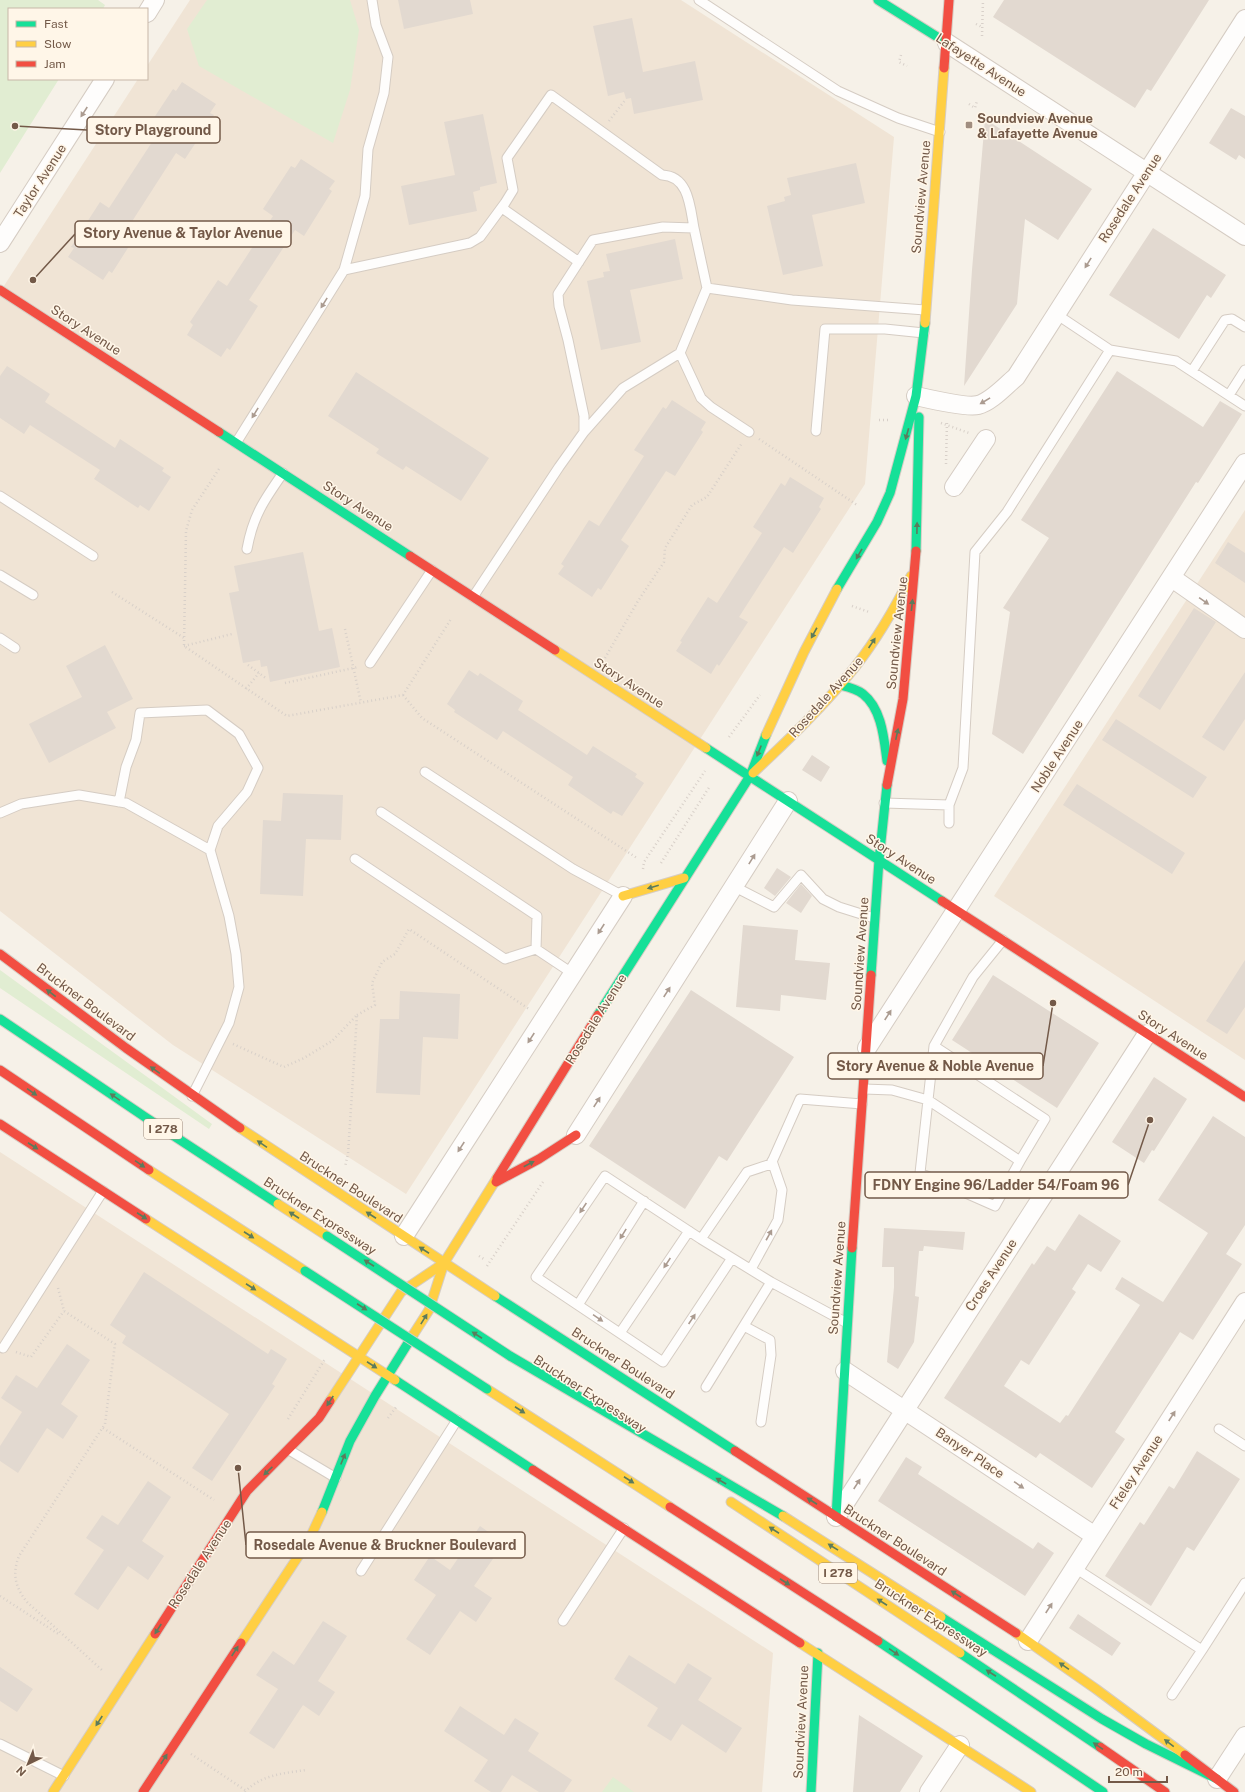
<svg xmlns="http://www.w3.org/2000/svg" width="1245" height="1792" font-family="'Public Sans',sans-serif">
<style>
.residential{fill:#f0e4d5}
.green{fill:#e1edd2}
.building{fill:#e2d9d0}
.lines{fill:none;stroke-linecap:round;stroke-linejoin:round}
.lane-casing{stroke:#d5ccc3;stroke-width:11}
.street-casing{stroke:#d5ccc3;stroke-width:20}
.fast-casing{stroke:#d6cdc4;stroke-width:11}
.slow-casing{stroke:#d6cdc4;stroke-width:11}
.jam-casing{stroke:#d6cdc4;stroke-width:11}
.path{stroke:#d8d0c9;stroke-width:2.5;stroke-dasharray:1 3;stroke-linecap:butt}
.lane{stroke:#fefdfc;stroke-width:9}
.street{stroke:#fefdfc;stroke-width:18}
.fast{stroke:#16e098;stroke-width:9}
.slow{stroke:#ffcf43;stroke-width:9}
.jam{stroke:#f24e42;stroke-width:9}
.fast-bridge-casing{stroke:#d5ccc5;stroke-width:11;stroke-linecap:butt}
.fast-bridge{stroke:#16e098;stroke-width:9}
.oneway{fill:#ab9b90}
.oneway2{fill:#5c7b5c}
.poi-dot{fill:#a18e80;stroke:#fff6e8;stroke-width:1.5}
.labels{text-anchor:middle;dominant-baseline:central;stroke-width:3;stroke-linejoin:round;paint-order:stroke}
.shield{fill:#fff6e8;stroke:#9d8878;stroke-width:1}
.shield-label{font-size:12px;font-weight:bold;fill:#735948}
.street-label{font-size:13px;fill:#735948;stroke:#fff6e8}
.poi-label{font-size:13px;font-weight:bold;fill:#735948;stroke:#fff6e8;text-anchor:start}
.leader{fill:none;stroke:#735948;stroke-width:1.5}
.callout-dot{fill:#735948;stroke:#fff6e8;stroke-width:1.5}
.callout{fill:#fff6e8;stroke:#735948;stroke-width:1.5}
.callout-label{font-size:14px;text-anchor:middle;font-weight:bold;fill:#735948}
</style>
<rect width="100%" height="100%" fill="#f6f1e8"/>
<path class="residential" d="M190 0H681L894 137 865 484 406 1194 173 1045 0 911V292L138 79H147V66Z
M1245 510V1060L994 896Z
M0 1152 773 1653 762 1792H0Z"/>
<path class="green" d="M0 0H98L105 5 103 9H9V79H59L0 173Z
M207 0H350L359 30 350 90 333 143 199 66 187 29Z
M0 970 212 1124 209 1129 0 988Z
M613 1777 634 1792H602Z"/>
<path class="building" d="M398 0H470L473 14 404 29Z
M1004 0H1209L1151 91 1147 89 1135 108 993 17Z
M632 18 643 72 695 61 703 100 634 114 631 98 626 99 624 92 608 96 593 26Z
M182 82 216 104 210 113 214 115 185 159 176 153 131 223 140 229 112 273 109 271 103 280 68 257 74 248 71 247 100 202 109 208 154 139 144 133 173 89 176 91Z
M1231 108 1245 116V159L1239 155 1236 160 1209 143Z
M483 114 497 183 480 187V190L473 192 477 211 409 225 401 186 455 175 444 122Z
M985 119 1092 189 1058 240 1025 219 1017 304 964 386 972 270Z
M301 159 335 181 329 189 332 191 304 236 295 230 249 300 258 306 230 350 227 348 221 357 187 335 193 325 190 322 218 280 227 286 273 216 263 209 291 166 295 168Z
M856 163 865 203 812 215 823 266 783 275 767 206 785 201 784 197 791 195 787 178Z
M1153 228 1226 275 1211 298 1207 295 1179 339 1109 295Z
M675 239 683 279 630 290 641 342 601 350 587 281 604 277 603 272 610 271 606 254Z
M7 366 50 394 45 402 115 448 120 439 164 468 162 471 171 477 149 511 140 505 138 508 94 479 100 470 30 425 24 434 0 418V376Z
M1117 371 1203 427 1220 401 1242 414 1198 483 1196 482 1023 754 992 734 1010 612 1003 608 1049 538 1021 520Z
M356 372 489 458 461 501 406 466 403 470 376 453 379 449 328 416Z
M672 400 706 422 701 430 703 432 675 476 666 471 621 540 629 546 601 590 598 588 592 597 558 574 564 566 561 564 589 520 599 526 644 456 634 450 663 407 666 409Z
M790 477 824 498 819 507 821 509 793 553 784 547 739 617 748 622 719 666 717 664 711 674 676 651 682 642 680 641 708 597 717 603 762 533 753 527 781 483 785 486Z
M1228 542 1245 553V583L1215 563Z
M303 552 319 631 332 628 340 667 270 682 267 666 261 667 260 660 243 663 229 593 239 591 234 566Z
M1194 608 1216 622 1160 710 1138 696Z
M105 645 133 699 107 712 116 728 49 763 29 724 82 697 66 666Z
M469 670 478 676 480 673 523 701 518 710 587 755 593 746 637 774 635 777 644 783 622 816 613 811 611 814 568 785 573 777 503 731 497 740 454 712 455 710 447 704Z
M1245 672V719L1224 751 1202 737Z
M1116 719 1207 777 1193 798 1102 740Z
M812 755 830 767 821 782 802 770Z
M1077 784 1185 853 1172 874 1063 805Z
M283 793 343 795 341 840 306 839 303 896 260 894 263 820 281 821Z
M777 868 791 877 775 896 764 888Z
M801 884 812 896 801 913 786 903Z
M743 925 798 930 795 960 830 963 826 1000 781 995 780 1011 736 1007Z
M1245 960V1007L1227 1034 1206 1021Z
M993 975 1099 1043 1057 1108 952 1040Z
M691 990 794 1057 727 1161 719 1156 685 1209 589 1146Z
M400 991 460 994 458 1039 423 1037 420 1095 376 1093 380 1019H399Z
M1154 1077 1187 1099 1154 1151 1152 1150 1144 1163 1112 1142Z
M1213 1116 1245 1137V1225L1226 1254 1242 1264 1193 1340 1180 1332 1115 1432 1125 1439 1092 1488 1040 1453 1036 1458 944 1398 1032 1263 1034 1265 1047 1246 1055 1251 1079 1214 1121 1241 1101 1272 1088 1264 1072 1289 1076 1292 1029 1365 1021 1360 1004 1386 1060 1423 1066 1415 1068 1416 1140 1305 1115 1289 1122 1277 1163 1302 1208 1233 1158 1200Z
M884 1228 965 1232 963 1250 924 1246 923 1251H919L915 1296 919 1297 914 1342 898 1369 887 1362 894 1287V1267H882Z
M144 1272 268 1354 271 1349 287 1359 272 1384 275 1386 212 1481 192 1468 229 1414 122 1343 126 1336 110 1325Z
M67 1344 90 1360 61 1404 78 1416 63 1439 47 1428 18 1473 0 1461V1446L22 1412 1 1398 16 1375 37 1388Z
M1197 1451 1240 1479 1194 1551 1187 1547 1151 1606 1105 1576 1140 1522 1144 1525 1169 1486 1174 1489Z
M906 1457 922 1467 918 1474 1004 1530 1033 1549 1038 1542 1054 1553 1025 1596 878 1501Z
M148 1481 171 1497 142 1541 164 1556 148 1580 128 1566 98 1610 74 1594 104 1550 86 1538 102 1515 118 1525Z
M480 1526 504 1543 474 1586 492 1598 476 1622 460 1611 430 1655 406 1639 436 1595 414 1580 430 1556 450 1570Z
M1078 1614 1121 1643 1112 1656 1069 1628Z
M323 1621 347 1636 318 1681 335 1692 319 1716 303 1705 274 1749 249 1733 278 1689 256 1675 273 1651 294 1665Z
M629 1655 675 1684 688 1663 712 1678 698 1700 742 1728 726 1753 682 1724 671 1741 647 1726 658 1708 614 1679Z
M0 1667 33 1689 17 1712 0 1701Z
M460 1706 504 1735 515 1718 539 1733 528 1751 572 1780 564 1792H539L512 1775 501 1792H491L474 1781 488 1760 444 1731Z
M859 1715 923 1756 900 1792H853Z"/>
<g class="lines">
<defs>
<path id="lane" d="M699 0 838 91 898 118 940 132
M502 208 579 262
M344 270 470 243 480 237 505 203 513 190 507 158 551 95 662 175C689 176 690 207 694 228
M707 288 792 300 925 310
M1110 350 1176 361 1245 406
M1192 371 1225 320 1232 319 1245 327
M1229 395 1245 370
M816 431 825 329H885L924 333
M584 432 623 388 680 353 701 398 711 407 749 432
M236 443 344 270 365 196 368 149 384 93 388 57 376 25 372 0
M0 496 93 556
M247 549C253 516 264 500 283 473
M0 575 33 595
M473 597 559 467 584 432V416L568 340 559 306 558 294 593 240 663 227 694 228 707 288 680 353
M0 638 15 648
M370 663 432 570
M425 772 573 869 623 896
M119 802 126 767 136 740 140 713 207 710 239 734 258 768 247 792 218 826 210 850 229 916 236 954 239 987 229 1023 192 1096
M884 803 949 805
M381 812 537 916 536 949
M0 813 21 804 79 795 126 803 210 850
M949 823V805L963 768 975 552 1007 512 1110 350 1056 314
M355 859 505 959 536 949 572 973
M735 887 774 907 801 875 823 899 839 907 874 918
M934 1046 1045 1119 1020 1161
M864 1089 892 1090 928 1100 920 1173 995 1206 1020 1161 928 1100 934 1046 973 977 1003 940
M701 1239 771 1282 706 1387
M732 1258 663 1362 536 1277 605 1176 701 1239 747 1172 771 1164 800 1099 862 1104
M751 1269 778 1220 782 1190 772 1161
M771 1282 847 1323
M578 1305 644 1201
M744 1326 770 1340 771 1355 761 1422
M620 1333 689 1231
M3 1348 103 1191
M1219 1429 1245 1446
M289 1450 336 1478
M1075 1568 1202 1650 1245 1583
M361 1571 457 1420
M563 1621 624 1528
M1172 1695 1202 1650
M0 1744 64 1776"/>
<path id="street" d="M147 13 155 0
M947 43 1245 236
M0 243 105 79
M916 396C929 399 966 408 978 405 991 402 1005 386 1016 377L1245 19
M954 487 986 439
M1172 578 1245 629
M867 1048 1245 463
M576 1135 788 801
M404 1236 623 896
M845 1371 1095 1536
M836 1517 1147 1034
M1028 1641 1245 1302
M1217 1779 1245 1736
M929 1792 960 1745"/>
<path id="fast" d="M878 0 947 43
M219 432 410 556
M916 551 919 417
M837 589 877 522 890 493 916 396 925 323
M840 685C848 687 857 689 863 694 882 709 884 739 887 761
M706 748 942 901
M871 975 879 860 887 785
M598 1015 750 776 766 735
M0 1019 145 1117 278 1204
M495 1296 735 1451
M510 1356 783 1516
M395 1380 533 1470
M322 1512 350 1441 375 1396 413 1335
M836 1517 852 1248
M941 1617 1102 1719 1146 1744 1217 1779
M878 1641 1103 1792
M960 1653 1100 1747
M811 1792 818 1653"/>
<path id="slow" d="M925 323 944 68
M555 650 706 748
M766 735 804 652 837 589
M753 773C789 739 824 706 855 667 877 639 895 608 911 576
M623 896 684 878
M240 1128 495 1296
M149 1170 305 1271
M278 1204 327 1236
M146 1219 395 1380
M413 1335 429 1310 444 1263 497 1178
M487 1389 670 1507
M330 1401 401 1292 444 1263
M731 1502 960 1653
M783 1516 941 1617
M1016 1633 1096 1689 1185 1755
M241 1643 309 1540 322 1512
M800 1643 1031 1792
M53 1792 155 1634"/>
<path id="jam" d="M944 68 949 0
M0 290 219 432
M410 556 555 650
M887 785 903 699 916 551
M942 901 1245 1097
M0 954 126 1048 240 1128
M0 1070 149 1170
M0 1124 146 1219
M497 1178 598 1015
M496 1182 539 1159 576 1135
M852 1248 871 975
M735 1451 1016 1633
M533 1470 800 1643
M670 1507 878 1641
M155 1634 247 1491 319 1418 330 1401
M1100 1747 1165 1792
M1185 1755 1234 1792
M143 1792 241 1643"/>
</defs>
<use href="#lane" class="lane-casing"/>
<use href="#street" class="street-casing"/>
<use href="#fast" class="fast-casing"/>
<use href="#slow" class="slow-casing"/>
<use href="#jam" class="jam-casing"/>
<path class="path" d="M976 24 982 27
M982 36 983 0
M901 55 899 62 907 66
M969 104 975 108 977 101
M609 121 626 99
M879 420H889
M941 423 969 433
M759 439 857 505
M946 464 947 421
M219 469 192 510 186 531 184 646 287 716 403 695 451 619
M112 592 184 638
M852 606 869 612
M345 629 361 703
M184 646 232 634
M605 658 638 601 664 562 665 548 692 505 707 497 742 443
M248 665 267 679
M285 683 358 667
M246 689 259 673
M403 695 422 718 637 858
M729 737 760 695
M661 863 710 786
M643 869 644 862 705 771
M357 1015 375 1005 372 983 382 962 395 954 409 929 529 1009
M233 1044 284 1067 304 1058 332 1041 357 1015 348 1154 345 1167
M479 1256 484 1259
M487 1266 543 1182
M58 1288 64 1311 115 1344 105 1424 19 1556C12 1574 15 1587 27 1602L103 1671
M16 1352 31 1357 64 1311
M388 1418 397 1406
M288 1419 325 1359
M103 1428 214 1500
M0 1596 60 1635
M191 1754 245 1790
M245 1792C260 1775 285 1773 306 1770"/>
<use href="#lane" class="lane"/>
<use href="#street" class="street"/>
<use href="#fast" class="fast"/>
<use href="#slow" class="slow"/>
<use href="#jam" class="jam"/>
<defs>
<path id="fast-bridge" d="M327 1236 510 1356
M305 1271 487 1389"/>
</defs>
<use href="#fast-bridge" class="fast-bridge-casing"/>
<use href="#fast-bridge" class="fast-bridge"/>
</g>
<defs><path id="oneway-solid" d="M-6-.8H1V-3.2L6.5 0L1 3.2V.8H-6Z"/></defs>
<g class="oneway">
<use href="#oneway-solid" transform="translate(84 112) rotate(123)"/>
<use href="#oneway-solid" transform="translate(1088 263) rotate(122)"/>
<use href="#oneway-solid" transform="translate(324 303) rotate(122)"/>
<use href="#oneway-solid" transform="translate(985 401) rotate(149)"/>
<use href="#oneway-solid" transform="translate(255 413) rotate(122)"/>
<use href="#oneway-solid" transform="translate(1204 601) rotate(35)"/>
<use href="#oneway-solid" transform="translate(752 859) rotate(-58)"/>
<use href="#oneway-solid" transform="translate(601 929) rotate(123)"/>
<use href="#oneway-solid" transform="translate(667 992) rotate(-57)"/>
<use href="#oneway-solid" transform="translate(888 1015) rotate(-57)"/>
<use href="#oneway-solid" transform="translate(531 1038) rotate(123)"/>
<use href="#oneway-solid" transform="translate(597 1102) rotate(-57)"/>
<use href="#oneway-solid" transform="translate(461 1147) rotate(123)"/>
<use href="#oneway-solid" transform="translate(583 1208) rotate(124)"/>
<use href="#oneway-solid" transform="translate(623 1234) rotate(122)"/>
<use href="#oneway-solid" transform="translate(769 1235) rotate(-61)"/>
<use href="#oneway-solid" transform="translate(667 1263) rotate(124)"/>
<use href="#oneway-solid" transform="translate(598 1318) rotate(34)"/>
<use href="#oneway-solid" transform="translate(692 1319) rotate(-56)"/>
<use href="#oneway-solid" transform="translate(1172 1416) rotate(-57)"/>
<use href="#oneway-solid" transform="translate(857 1484) rotate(-57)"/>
<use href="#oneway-solid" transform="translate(1019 1485) rotate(34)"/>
<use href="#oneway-solid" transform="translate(1049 1608) rotate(-57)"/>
</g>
<g class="oneway2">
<use href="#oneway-solid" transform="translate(907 434) rotate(106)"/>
<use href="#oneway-solid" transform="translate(917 528) rotate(-89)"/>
<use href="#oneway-solid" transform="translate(859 554) rotate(120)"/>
<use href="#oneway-solid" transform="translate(912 605) rotate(-84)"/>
<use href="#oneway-solid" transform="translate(814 633) rotate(119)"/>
<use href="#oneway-solid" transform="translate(872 643) rotate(-56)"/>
<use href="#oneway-solid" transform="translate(897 734) rotate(-78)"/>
<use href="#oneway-solid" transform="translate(759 751) rotate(112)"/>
<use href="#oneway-solid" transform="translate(653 887) rotate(164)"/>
<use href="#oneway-solid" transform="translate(51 993) rotate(-143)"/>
<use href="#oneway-solid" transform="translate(155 1070) rotate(-145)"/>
<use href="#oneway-solid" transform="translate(32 1092) rotate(34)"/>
<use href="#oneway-solid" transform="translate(115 1097) rotate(-146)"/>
<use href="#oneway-solid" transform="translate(262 1144) rotate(-146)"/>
<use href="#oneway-solid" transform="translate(33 1146) rotate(33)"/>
<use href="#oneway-solid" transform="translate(140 1164) rotate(34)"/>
<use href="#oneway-solid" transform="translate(529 1164) rotate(-28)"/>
<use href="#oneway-solid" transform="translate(294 1215) rotate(-147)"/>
<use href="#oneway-solid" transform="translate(371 1215) rotate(-147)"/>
<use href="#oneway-solid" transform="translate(142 1216) rotate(33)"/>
<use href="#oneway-solid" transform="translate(249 1235) rotate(33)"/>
<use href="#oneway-solid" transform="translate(424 1250) rotate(-147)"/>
<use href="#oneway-solid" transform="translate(369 1263) rotate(-147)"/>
<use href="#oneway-solid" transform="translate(251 1287) rotate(33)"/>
<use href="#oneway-solid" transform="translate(362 1307) rotate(33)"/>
<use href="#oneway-solid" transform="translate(424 1319) rotate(-58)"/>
<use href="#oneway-solid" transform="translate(477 1335) rotate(-147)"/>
<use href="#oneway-solid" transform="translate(372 1365) rotate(33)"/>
<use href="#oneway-solid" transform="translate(330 1401) rotate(123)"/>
<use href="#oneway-solid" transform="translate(520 1410) rotate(33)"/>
<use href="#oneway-solid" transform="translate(343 1459) rotate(-68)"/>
<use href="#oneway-solid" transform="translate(268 1471) rotate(137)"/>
<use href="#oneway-solid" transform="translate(629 1480) rotate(33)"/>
<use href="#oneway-solid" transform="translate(721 1481) rotate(-150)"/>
<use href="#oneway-solid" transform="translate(812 1501) rotate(-147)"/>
<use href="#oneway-solid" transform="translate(774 1530) rotate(-147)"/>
<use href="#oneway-solid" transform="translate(833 1547) rotate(-148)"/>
<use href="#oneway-solid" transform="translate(785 1582) rotate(33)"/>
<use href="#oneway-solid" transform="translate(956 1594) rotate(-147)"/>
<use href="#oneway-solid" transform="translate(882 1602) rotate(-147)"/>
<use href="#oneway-solid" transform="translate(158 1629) rotate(123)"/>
<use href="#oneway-solid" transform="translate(235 1651) rotate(-57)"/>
<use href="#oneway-solid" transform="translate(894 1652) rotate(34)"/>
<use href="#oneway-solid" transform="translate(1064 1666) rotate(-145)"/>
<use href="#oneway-solid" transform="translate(991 1673) rotate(-147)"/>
<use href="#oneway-solid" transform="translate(99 1721) rotate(123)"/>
<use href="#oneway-solid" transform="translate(1169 1743) rotate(-143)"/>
<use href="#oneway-solid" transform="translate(1098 1746) rotate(-146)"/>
<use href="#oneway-solid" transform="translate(164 1759) rotate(-57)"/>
</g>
<rect class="poi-dot" x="965" y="121" width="8" height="8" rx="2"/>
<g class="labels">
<g class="shield">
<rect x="144" y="1119" width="38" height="20" rx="3"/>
<rect x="819" y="1563" width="38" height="20" rx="3"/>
</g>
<g class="shield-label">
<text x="163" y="1129">I 278</text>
<text x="838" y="1573">I 278</text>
</g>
<g class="street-label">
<text transform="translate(981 65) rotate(33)">Lafayette Avenue</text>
<text transform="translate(40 181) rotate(-57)">Taylor Avenue</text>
<text transform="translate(921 197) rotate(-85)">Soundview Avenue</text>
<text transform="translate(1130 198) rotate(-57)">Rosedale Avenue</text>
<text transform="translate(86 330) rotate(33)">Story Avenue</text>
<text transform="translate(358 506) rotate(33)">Story Avenue</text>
<text transform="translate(897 633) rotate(-84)">Soundview Avenue</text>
<text transform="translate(629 683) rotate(33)">Story Avenue</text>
<text transform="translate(826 697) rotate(-48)">Rosedale Avenue</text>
<text transform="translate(1057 756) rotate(-57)">Noble Avenue</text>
<text transform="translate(901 859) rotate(33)">Story Avenue</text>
<text transform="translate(860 954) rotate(-86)">Soundview Avenue</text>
<text transform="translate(86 1002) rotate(37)">Bruckner Boulevard</text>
<text transform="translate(596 1019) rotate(-58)">Rosedale Avenue</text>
<text transform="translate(1173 1035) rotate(33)">Story Avenue</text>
<text transform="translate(351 1187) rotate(33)">Bruckner Boulevard</text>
<text transform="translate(320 1216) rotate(33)">Bruckner Expressway</text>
<text transform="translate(991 1275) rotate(-57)">Croes Avenue</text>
<text transform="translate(837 1278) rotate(-86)">Soundview Avenue</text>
<text transform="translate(623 1363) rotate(33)">Bruckner Boulevard</text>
<text transform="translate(590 1394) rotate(33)">Bruckner Expressway</text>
<text transform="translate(970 1453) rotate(34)">Banyer Place</text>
<text transform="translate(1136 1472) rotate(-57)">Fteley Avenue</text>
<text transform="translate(895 1540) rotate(33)">Bruckner Boulevard</text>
<text transform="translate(200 1564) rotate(-57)">Rosedale Avenue</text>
<text transform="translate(931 1618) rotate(33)">Bruckner Expressway</text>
<text transform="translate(801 1722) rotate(-87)">Soundview Avenue</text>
</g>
<g class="poi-label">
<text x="977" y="118">Soundview Avenue<tspan x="977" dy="15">&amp; Lafayette Avenue</tspan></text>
</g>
</g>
<path class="leader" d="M15 126L87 130M33 280L75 234M1053 1003L1043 1066M1150 1120L1128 1185M238 1468L246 1545"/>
<g class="callout-dot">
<circle cx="15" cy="126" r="4"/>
<circle cx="33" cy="280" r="4"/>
<circle cx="1053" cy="1003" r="4"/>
<circle cx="1150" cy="1120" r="4"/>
<circle cx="238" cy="1468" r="4"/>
</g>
<g class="callout">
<rect x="87" y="117" width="133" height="26" rx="4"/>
<rect x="75" y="221" width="216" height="26" rx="4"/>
<rect x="828" y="1053" width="215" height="26" rx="4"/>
<rect x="865" y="1172" width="263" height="26" rx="4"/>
<rect x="246" y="1532" width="279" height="26" rx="4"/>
</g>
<g class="callout-label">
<text x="153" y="135">Story Playground</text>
<text x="183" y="238">Story Avenue &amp; Taylor Avenue</text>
<text x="935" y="1071">Story Avenue &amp; Noble Avenue</text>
<text x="996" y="1190">FDNY Engine 96/Ladder 54/Foam 96</text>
<text x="385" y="1550">Rosedale Avenue &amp; Bruckner Boulevard</text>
</g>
<rect x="8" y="8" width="140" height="72" fill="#fff6e8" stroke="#c7b7a8"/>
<rect x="16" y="21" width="20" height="6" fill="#16e098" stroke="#c7b7a8"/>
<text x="44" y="28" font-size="12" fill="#735948">Fast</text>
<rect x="16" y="41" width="20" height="6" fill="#ffcf43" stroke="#c7b7a8"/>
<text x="44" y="48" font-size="12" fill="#735948">Slow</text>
<rect x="16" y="61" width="20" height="6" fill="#f24e42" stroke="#c7b7a8"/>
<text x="44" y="68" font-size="12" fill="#735948">Jam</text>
<g transform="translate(28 1764) rotate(223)" stroke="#fff6e8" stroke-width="3" paint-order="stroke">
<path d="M0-3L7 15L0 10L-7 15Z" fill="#735948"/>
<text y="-6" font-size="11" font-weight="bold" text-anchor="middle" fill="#735948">N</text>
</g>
<path d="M1109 1776v6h58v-6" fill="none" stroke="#735948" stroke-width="2"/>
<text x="1115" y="1776" font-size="12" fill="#735948" stroke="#fff6e8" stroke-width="3" paint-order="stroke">20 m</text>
</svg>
